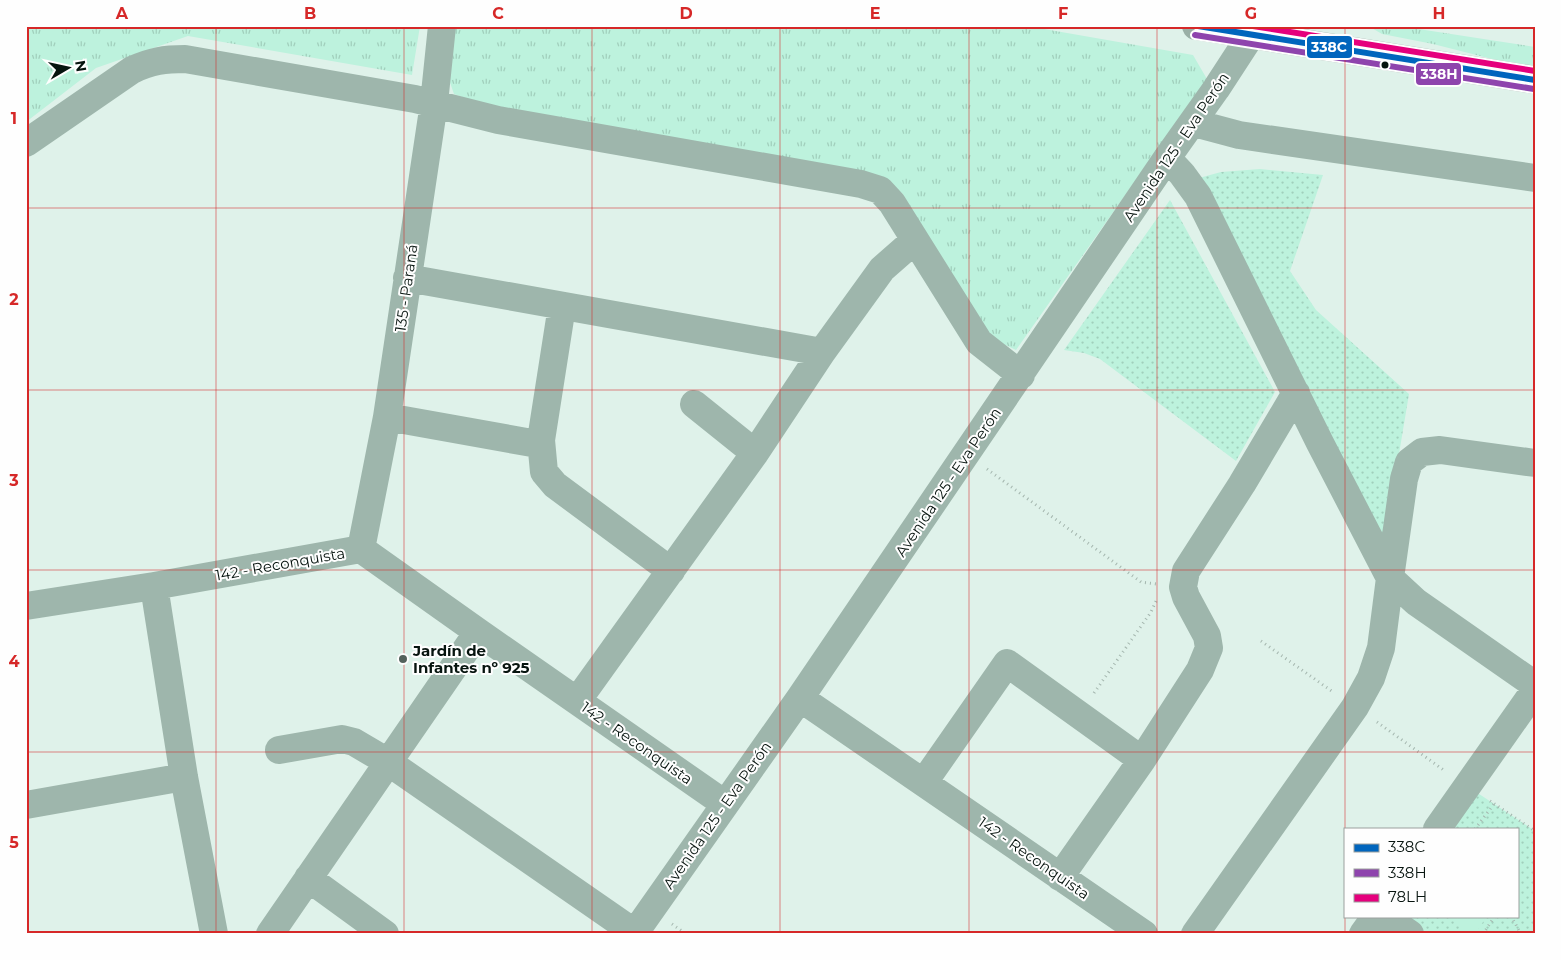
<svg xmlns="http://www.w3.org/2000/svg" width="1561" height="960" font-family="Montserrat,sans-serif">
<style>
.grass{fill:url(#grass-tufts)}
.park{fill:url(#park-dots)}
.garden{fill:#bdf2dd}
.lines{fill:none;stroke-linecap:round;stroke-linejoin:round}
.path{stroke:#a4b6ae;stroke-width:3;stroke-dasharray:1 4;stroke-linecap:butt}
.minor{stroke:#9eb6ac;stroke-width:28}
.major{stroke:#9aafa6;stroke-width:28}
.bus-1-casing{stroke:#fefefe;stroke-width:10}
.bus-2-casing{stroke:#fefefe;stroke-width:10}
.bus-3-casing{stroke:#fefefe;stroke-width:10}
.bus-1{stroke:#0065bd;stroke-width:6}
.bus-2{stroke:#8e44ad;stroke-width:6}
.bus-3{stroke:#e5007d;stroke-width:6}
.grid{fill:none;stroke:#d62828;stroke-width:1;stroke-opacity:0.55}
.bus-dot{fill:#07140f;stroke:#fefefe;stroke-width:2}
.poi-dot{fill:#53625c;stroke:#fefefe;stroke-width:2}
.labels{text-anchor:middle;dominant-baseline:central;stroke-width:4;stroke-linejoin:round;paint-order:stroke}
.street-label{font-size:15px;fill:#07140f;stroke:#fefefe}
.poi-label{font-size:15px;font-weight:bold;fill:#07140f;stroke:#fefefe;text-anchor:start}
.line-badge{stroke:#fefefe;stroke-width:2}
.badge-label{font-size:14px;text-anchor:middle;font-weight:bold;fill:#fff}
.neatline{fill:none;stroke:#d62828;stroke-width:2}
.grid-label{font-size:16px;text-anchor:middle;font-weight:bold;fill:#d62828}
</style>
<defs>
<pattern id="grass-tufts" width="24" height="20" patternUnits="userSpaceOnUse" patternTransform="scale(1.25)"><rect width="24" height="20" fill="#bdf2dd"/><path d="M3 7l-1-3M5 7V3M7 7l1-3M15 17l-1-3M17 17v-4M19 17l1-3" fill="none" stroke="#a1cfbc"/></pattern>
<pattern id="park-dots" width="8" height="8" patternUnits="userSpaceOnUse" patternTransform="scale(1.25)"><rect width="8" height="8" fill="#bdf2dd"/><path d="M2 2h.1M6 6h.1" fill="none" stroke="#a1cfbc" stroke-width="1.8" stroke-linecap="round"/></pattern>
</defs>
<rect width="100%" height="100%" fill="#dff2ea"/>
<path class="grass" d="M26 26H420L412 75 188 36 96 68 26 122Z
M452 26H1027L1193 55 1207 79 1016 350 984 335 902 193 869 180 505 113 454 94 445 68Z
M1399 26 1535 47V66L1500 61 1433 44 1382 34 1370 27Z"/>
<path class="park" d="M1260 169 1323 175 1290 271 1316 310 1409 394 1384 544 1199 178 1221 172Z
M1170 200 1275 392 1236 461 1100 359 1084 353 1064 350Z
M1467 786 1535 831V934H1410L1384 916H1517V829H1437Z"/>
<path class="garden" d="M1446 916H1487L1475 934H1472Z"/>
<g class="lines">
<path class="path" d="M987 469 1141 582 1156 584
M1261 641 1333 692
M1094 693 1151 612 1157 599
M1377 722 1445 771
M1490 801 1535 831
M1475 829 1494 804
M1511 916 1521 934
M672 924 686 934
M1483 934 1495 916"/>
<path class="minor" d="M1194 123 1239 135 1535 178
M26 143 132 70C151 61 165 59 185 59L415 99 498 120 861 184 880 190 892 203 979 342 1021 375
M1167 158 1182 174 1198 196 1320 443 1390 578 1381 648 1371 678 1355 707 1195 934
M407 278 822 352 882 269 915 240
M562 306 541 440 544 472 555 485 671 571
M694 404 755 453
M387 417 532 443 541 440
M1535 463 1440 450 1422 452 1409 462 1404 479 1390 578 1416 602 1535 685
M361 549 387 417 434 103 442 26
M154 586 184 777 214 934
M26 606 154 586 361 549 478 632 725 804
M800 698 1144 934
M577 701 755 453 822 352
M279 750 342 739 354 742 388 762 635 933
M924 782 1007 663 1142 760
M26 805 184 777
M1437 829 1535 690
M1060 877 1142 760 1200 670 1209 648 1207 636 1186 597 1183 587 1186 571 1242 484 1296 393
M308 878 385 934
M1384 916 1410 934
M270 934 478 632
M634 934 800 698 1167 158 1216 89 1257 26
M1363 934 1376 916"/>
<path class="major" d="M1196 26 1535 80"/>
<defs>
<path id="bus-1" d="M1198 26 1535 80"/>
<path id="bus-2" d="M1195 35 1534 89"/>
<path id="bus-3" d="M1253 26 1535 71"/>
</defs>
<use href="#bus-1" class="bus-1-casing"/>
<use href="#bus-2" class="bus-2-casing"/>
<use href="#bus-3" class="bus-3-casing"/>
<use href="#bus-1" class="bus-1"/>
<use href="#bus-2" class="bus-2"/>
<use href="#bus-3" class="bus-3"/>
</g>
<path class="grid" d="M216 26V934M404 26V934M592 26V934M780 26V934M969 26V934M1157 26V934M1345 26V829M26 208H1535M26 390H1535M26 570H1535M26 752H1535M1345 916V934"/>
<circle class="bus-dot" cx="1385" cy="65" r="4.5"/>
<circle class="poi-dot" cx="403" cy="659" r="5"/>
<g class="labels">
<g class="street-label">
<text transform="translate(1176 147) rotate(-56)">Avenida 125 - Eva Perón</text>
<text transform="translate(406 288) rotate(-82)">135 - Paraná</text>
<text transform="translate(948 482) rotate(-56)">Avenida 125 - Eva Perón</text>
<text transform="translate(280 564) rotate(-10)">142 - Reconquista</text>
<text transform="translate(637 743) rotate(35)">142 - Reconquista</text>
<text transform="translate(717 815) rotate(-55)">Avenida 125 - Eva Perón</text>
<text transform="translate(1034 858) rotate(35)">142 - Reconquista</text>
</g>
<g class="poi-label">
<text x="413" y="650">Jardín de<tspan x="413" dy="17">Infantes nº 925</tspan></text>
</g>
</g>
<g class="line-badge">
<rect x="1306" y="35" width="47" height="24" rx="5" fill="#0065bd"/>
<rect x="1415" y="62" width="47" height="24" rx="5" fill="#8e44ad"/>
</g>
<g class="badge-label">
<text x="1329" y="52">338C</text>
<text x="1439" y="79">338H</text>
</g>
<rect width="1561" height="960" fill="none" stroke="#fefefe" stroke-width="55"/>
<rect x="1344" y="828" width="175" height="90" fill="#fefefe" stroke="#9ba09e"/>
<rect x="1354" y="844" width="25" height="8" fill="#0065bd" stroke="#9ba09e"/>
<text x="1388" y="852" font-size="15" fill="#07140f">338C</text>
<rect x="1354" y="869" width="25" height="8" fill="#8e44ad" stroke="#9ba09e"/>
<text x="1388" y="878" font-size="15" fill="#07140f">338H</text>
<rect x="1354" y="894" width="25" height="8" fill="#e5007d" stroke="#9ba09e"/>
<text x="1388" y="902" font-size="15" fill="#07140f">78LH</text>
<g transform="translate(68 68) rotate(81)" stroke="#fefefe" stroke-width="4" paint-order="stroke">
<path d="M0-4L9 19L0 12L-9 19Z" fill="#07140f"/>
<text y="-8" font-size="14" font-weight="bold" text-anchor="middle" fill="#07140f">N</text>
</g>
<rect x="28" y="28" width="1506" height="904" class="neatline"/>
<g class="grid-label">
<text x="122" y="19">A</text>
<text x="310" y="19">B</text>
<text x="498" y="19">C</text>
<text x="686" y="19">D</text>
<text x="875" y="19">E</text>
<text x="1063" y="19">F</text>
<text x="1251" y="19">G</text>
<text x="1439" y="19">H</text>
<text x="14" y="124">1</text>
<text x="14" y="305">2</text>
<text x="14" y="486">3</text>
<text x="14" y="667">4</text>
<text x="14" y="848">5</text>
</g>
</svg>
